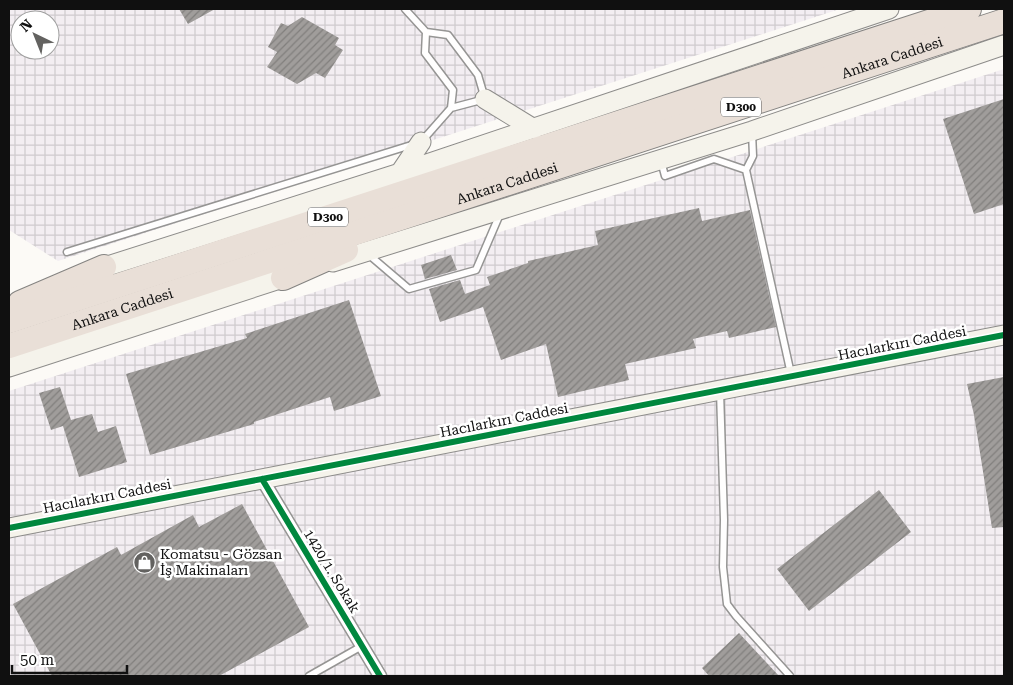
<svg xmlns="http://www.w3.org/2000/svg" width="1013" height="685" font-family="'Roboto Serif',serif">
<style>
.industrial{fill:url(#industrial-grid);fill-rule:evenodd}
.building{fill:url(#building-hatch)}
.lines{fill:none;stroke-linecap:round;stroke-linejoin:round}
.lane-casing{stroke:#969594;stroke-width:9}
.street-casing{stroke:#969594;stroke-width:15}
.secondary-casing{stroke:#8d8c8a;stroke-width:21}
.highway-casing{stroke:#848381;stroke-width:26}
.lane{stroke:#fffefe;stroke-width:6}
.street{stroke:#fffefe;stroke-width:12}
.secondary{stroke:#f5f3eb;stroke-width:19}
.highway{stroke:#e9dfd7;stroke-width:24}
.cycleway-casing{stroke:#fff;stroke-width:9}
.cycleway{stroke:#00873e;stroke-width:6}
.labels{text-anchor:middle;dominant-baseline:central;stroke-width:5;stroke-linejoin:round;paint-order:stroke}
.shield{fill:#fff;stroke:#585858;stroke-width:1}
.shield-label{font-size:12px;font-weight:bold;fill:#101010}
.street-label{font-size:14px;fill:#101010;stroke:#fff}
.poi-label{font-size:14px;fill:#101010;stroke:#fff;text-anchor:start}
</style>
<defs>
<pattern id="industrial-grid" width="8" height="8" patternUnits="userSpaceOnUse" patternTransform="scale(1.25)"><rect width="8" height="8" fill="#f3eef2"/><path d="M0 4h8M4 0v8" fill="none" stroke="#cfcbce"/></pattern>
<pattern id="building-hatch" width="6" height="6" patternUnits="userSpaceOnUse" patternTransform="scale(1.25)"><rect width="6" height="6" fill="#a09d9b"/><path d="M-1 1l2-2M0 6l6-6M5 7l2-2" fill="none" stroke="#817f7d"/></pattern>
</defs>
<rect width="100%" height="100%" fill="#fcfaf6"/>
<path class="industrial" d="M9 9H840L58 261 9 230ZM20 20H50V50H20Z
M1004 69V676H9V391Z"/>
<path class="building" d="M179 9H215L188 24Z
M302 17 339 38 335 45 343 50 325 78 316 73 297 84 267 67 277 52 268 47 281 23 288 26Z
M1004 99V204L974 214 943 119Z
M699 208 702 221 750 210 776 327 729 338 727 331 693 339 696 348 625 364 629 380 558 397 546 344 501 360 483 307 440 322 429 289 460 280 465 294 490 285 487 277 528 263V261L598 245 595 231Z
M451 255 457 270 425 279 421 265Z
M349 300 381 396 334 411 330 397 254 422V424L150 455 126 374 247 338 245 334Z
M1004 377V527L992 528 974 415 967 384Z
M60 387 71 420 92 414 98 432 116 426 127 462 79 477 63 426 51 430 39 393Z
M879 490 911 532 809 611 777 569Z
M242 504 309 627 219 676H52L13 604 117 547 121 555 193 515 199 527Z
M739 633 779 676H709L702 668Z"/>
<g class="lines">
<defs>
<path id="lane" d="M405 9 426 32
M752 132 753 156 746 170 791 374
M661 161 665 176 714 159 746 170
M67 252 421 142 451 108 485 99 478 75 448 35 426 32 425 53 453 90 451 108
M368 254 409 289 476 270 500 214
M720 391 724 520 723 567 727 604 736 616 790 676
M309 676 362 646"/>
<path id="street" d="M262 479 380 676"/>
<path id="secondary" d="M485 99 534 129
M400 173 421 142
M333 262 752 131 1004 45
M92 271 400 173 889 9
M9 367 295 274
M9 528 1004 335"/>
<g id="highway">
<path d="M283 278 346 250"/>
<path d="M20 303 104 267"/>
<path d="M9 321 969 9"/>
<path id="s1" d="M9 346 1004 21"/>
</g>
</defs>
<use href="#lane" class="lane-casing"/>
<use href="#street" class="street-casing"/>
<use href="#secondary" class="secondary-casing"/>
<use href="#highway" class="highway-casing"/>
<use href="#lane" class="lane"/>
<use href="#street" class="street"/>
<use href="#secondary" class="secondary"/>
<use href="#highway" class="highway"/>
<defs>
<path id="cycleway" d="M262 479 380 676
M9 528 1004 335"/>
</defs>
<use href="#cycleway" class="cycleway-casing"/>
<use href="#cycleway" class="cycleway"/>
</g>
<defs>
<symbol id="shop-disc" viewBox="-11 -11 22 22"><circle r="9.5" fill="#636260" stroke="#fff"/><path d="M-5-2.5h2.3a2.7 3.5 0 0 1 5.4 0H5L5.5 6h-11ZM-1.5-2.5h3a1.5 2.3 0 0 0-3 0Z" fill="#fff"/></symbol>
</defs>
<g fill-rule="evenodd">
<use href="#shop-disc" x="132" y="550" width="25" height="25"/>
</g>
<g class="labels">
<g class="shield">
<rect x="721" y="97.5" width="40" height="19" rx="4"/>
<rect x="308" y="207.5" width="40" height="19" rx="4"/>
</g>
<g class="shield-label">
<text x="741" y="107">D300</text>
<text x="328" y="217">D300</text>
</g>
<g class="street-label">
<text stroke="none"><textPath href="#s1" startOffset="929">Ankara Caddesi</textPath></text>
<text stroke="none"><textPath href="#s1" startOffset="524">Ankara Caddesi</textPath></text>
<text stroke="none"><textPath href="#s1" startOffset="119">Ankara Caddesi</textPath></text>
<text transform="translate(902 343) rotate(-11)">Hacılarkırı Caddesi</text>
<text transform="translate(504 420) rotate(-11)">Hacılarkırı Caddesi</text>
<text transform="translate(107 496) rotate(-11)">Hacılarkırı Caddesi</text>
<text transform="translate(332 571) rotate(59)">1420/1. Sokak</text>
</g>
<g class="poi-label">
<text x="160" y="554">Komatsu - Gözsan<tspan x="160" dy="16">İş Makinaları</tspan></text>
</g>
</g>
<rect width="1013" height="685" fill="none" stroke="#101010" stroke-width="20"/>
<g transform="translate(35 35) rotate(317)"><circle r="24" fill="#ffffff" stroke="#9f9f9f"/>
<path d="M0-4L9 19L0 12L-9 19Z" fill="#636260"/>
<text y="-8" font-size="14" font-weight="bold" text-anchor="middle" fill="#101010">N</text>
</g>
<path d="M12 665v8h115v-8" fill="none" stroke="#101010" stroke-width="2.5"/>
<text x="20" y="665" font-size="15" fill="#101010" stroke="#ffffff" stroke-width="4" paint-order="stroke">50 m</text>
</svg>
